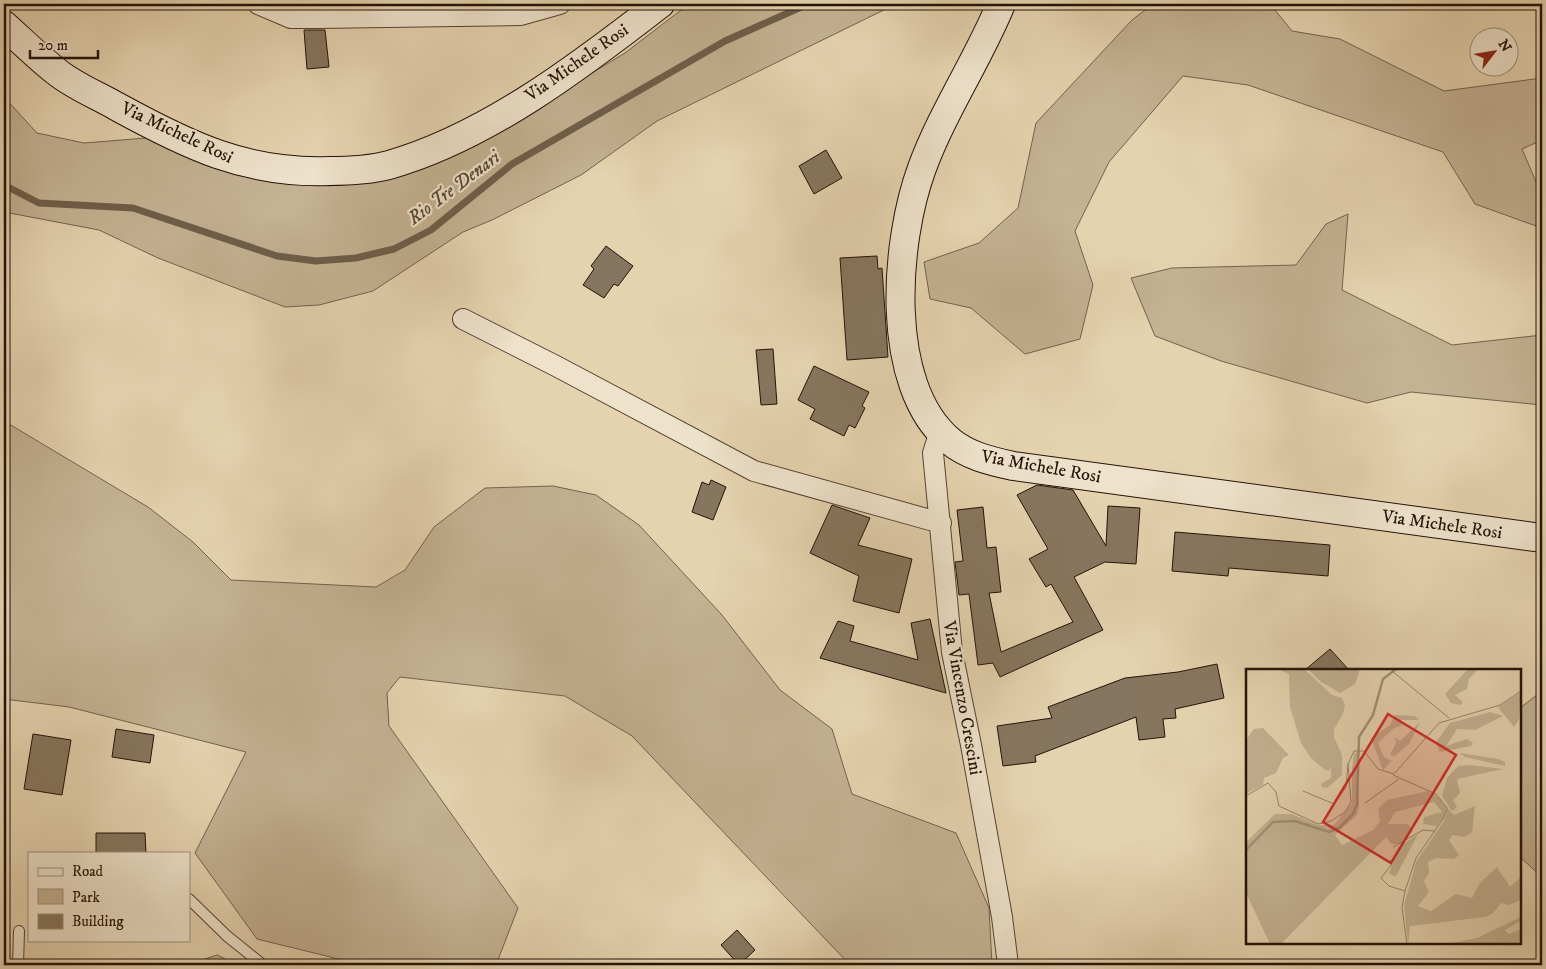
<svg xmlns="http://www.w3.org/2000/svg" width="1546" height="969" font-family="'IM FELL DW Pica',serif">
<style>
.green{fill:#c4b293;stroke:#73624e}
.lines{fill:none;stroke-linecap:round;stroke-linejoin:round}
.stream{stroke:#6f5e4a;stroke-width:7}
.building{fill:#87765f;stroke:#221208}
.lane-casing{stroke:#534232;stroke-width:12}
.street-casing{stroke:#534232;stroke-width:22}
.secondary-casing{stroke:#221208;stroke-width:30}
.lane{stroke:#eee2cb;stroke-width:10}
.street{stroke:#eee2cb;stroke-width:20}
.secondary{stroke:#eee2cb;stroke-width:28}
.labels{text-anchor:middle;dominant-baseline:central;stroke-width:4.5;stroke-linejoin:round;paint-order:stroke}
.street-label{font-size:18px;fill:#221208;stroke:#eee2cb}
.water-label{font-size:19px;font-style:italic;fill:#564534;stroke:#eee2cb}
.inset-river{fill:none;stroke:#a39176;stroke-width:2.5}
.inset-road{fill:none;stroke:#97866c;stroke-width:1}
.view{fill:#d62828;fill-opacity:0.15;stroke:#d62828;stroke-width:2.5}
.inset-edge{fill:none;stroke:#221208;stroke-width:2.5}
</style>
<rect width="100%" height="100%" fill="#e5d3af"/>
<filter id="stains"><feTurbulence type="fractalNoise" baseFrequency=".004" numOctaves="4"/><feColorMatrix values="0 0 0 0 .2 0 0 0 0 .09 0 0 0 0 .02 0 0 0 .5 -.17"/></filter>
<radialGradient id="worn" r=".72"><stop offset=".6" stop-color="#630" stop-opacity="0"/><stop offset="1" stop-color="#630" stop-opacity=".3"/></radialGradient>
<path class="green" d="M689 4H896L657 121 581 175 492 220 463 232 373 291 319 305 285 307 158 258 99 230 4 212V97L37 133 84 143 146 138 253 177 330 186 380 178 484 138 625 53Z
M1153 4H1270L1292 31 1340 39 1444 91 1542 78V140L1522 149 1542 196 1536 226 1475 204 1443 152 1248 85 1183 76 1109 162 1075 231 1093 285 1080 339 1025 354 971 308 930 299 924 262 979 243 1018 208 1036 123 1132 20Z
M1348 214 1342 290 1452 345 1542 335V405L1411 392 1367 403 1221 361 1155 336 1131 278 1172 268 1296 265 1326 224Z
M4 421 148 507 193 542 231 580 376 587 405 570 434 527 485 488 553 486 596 495 639 525 722 615 780 690 832 729 852 794 956 833 989 908 992 965H850L632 736 565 696 400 677 387 693 389 726 518 908 496 965H363L257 939 195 853 246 752 69 707 4 699Z
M1542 691V877L1520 857V708Z
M217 955 238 965H187Z"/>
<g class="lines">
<path class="stream" d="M4 185 39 203 133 208 277 256 316 261 356 258 394 249 431 230 512 164 725 41 808 4"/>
</g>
<path class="building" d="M304 30H325L329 67 307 69Z
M826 150 842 178 814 194 799 166Z
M606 246 633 266 618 286 614 284 604 298 583 285 594 269 591 266Z
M877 256 878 269 882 268 888 357 847 360 840 258Z
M773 349 777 404 761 405 756 350Z
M814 366 869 392 862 406 865 408 855 428 849 425 844 436 810 419 815 409 798 400Z
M711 480 726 487 713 520 692 512 702 482 709 485Z
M1037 485 1073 490 1106 546 1108 506 1140 508 1136 564 1105 562 1074 577 1103 630 1000 677 993 663 978 665 969 594 959 595 955 562 963 561 957 510 983 507 987 548 996 547 1001 592 989 593 1001 652 1073 622 1051 584 1046 587 1029 559 1048 549 1017 495Z
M832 505 870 518 858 545 912 559 899 613 853 601 859 576 810 553Z
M1175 532 1330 545 1328 576 1229 568 1228 576 1172 571Z
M930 619 946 693 820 658 838 621 854 626 850 641 918 660 911 623Z
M1330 649 1349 670H1305Z
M1217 664 1224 698 1175 709 1176 718 1163 719 1165 737 1139 740 1136 717 1035 756 1036 762 1003 766 997 726 1052 718 1048 707 1125 678 1178 672Z
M116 729 154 735 150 763 112 757Z
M33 734 71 740 62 795 24 789Z
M96 833H145L146 853H96Z
M737 930 755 950 739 965 721 945Z"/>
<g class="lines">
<defs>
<path id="lane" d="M189 899 227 936 263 965
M18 965 19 931"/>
<path id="street" d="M258 4 291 18H317L521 15 560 4
M463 319 556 366 754 471 941 523
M940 431 933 453 952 652 971 745 1002 917 1008 965"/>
<path id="secondary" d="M1001 4C978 60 943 111 922 168 895 241 883 385 950 441 968 456 991 461 1013 466L1542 538
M4 25C21 40 39 58 57 72 74 86 97 95 116 106 187 145 246 174 329 171 349 171 370 170 389 165 487 137 580 66 660 4"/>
</defs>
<use href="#lane" class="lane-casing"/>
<use href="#street" class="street-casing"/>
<use href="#secondary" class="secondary-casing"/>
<use href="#lane" class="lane"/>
<use href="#street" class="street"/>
<use href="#secondary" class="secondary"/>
</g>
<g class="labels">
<g class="street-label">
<text transform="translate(577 63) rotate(-35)">Via Michele Rosi</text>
<text transform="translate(177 133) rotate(25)">Via Michele Rosi</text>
<text transform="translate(1041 467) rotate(10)">Via Michele Rosi</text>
<text transform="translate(1442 525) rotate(8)">Via Michele Rosi</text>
<text transform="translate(962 698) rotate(80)">Via Vincenzo Crescini</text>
</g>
<g class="water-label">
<text transform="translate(454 188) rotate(-37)">Rio Tre Denari</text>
</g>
</g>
<g transform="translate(1246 669)">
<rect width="275" height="275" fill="#e5d3af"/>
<path d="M32 0H58L86 26 96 29 99 36 97 45 88 60V68L96 86V106L81 119 76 118 75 115 85 109V98L83 102 79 101 65 89 55 74 44 38 43 5ZM62 0H114L109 15 94 24 75 13ZM222 0H232L223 10 221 20 209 26 217 33 214 36 205 34 199 25ZM275 23 273 50 268 58 252 38ZM244 43 257 47 229 61 211 60 200 77 221 70 227 74 225 77 194 83 190 73 204 54ZM149 46 169 47 173 51H152L157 56 148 59 132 74 138 88 146 92 137 101 125 69 144 56ZM174 53 163 75 149 87 144 86 150 74 149 68 154 72ZM17 59 43 86 37 89 30 104 18 109 17 116 0 125V71L8 60ZM113 83V139L111 146 89 166 96 176 127 161 134 152 132 140 141 131 182 122 194 129 200 138 198 148 191 157 177 155 178 148 196 143 188 133 149 143 142 155H162L167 162 153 175H145L140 168 35 275H24L0 224V173L29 145H45L72 156H88L106 134V100L108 84ZM214 84 252 90 259 93V97L219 88ZM224 96 257 100 211 110 214 124 207 131 211 138 206 142 196 127 201 109 212 97ZM229 137 226 163 218 168 207 166 203 171 213 186 208 190 190 189 182 193 183 204 178 212 183 223 172 237 185 242 210 225 226 229 234 214 251 198 264 218 275 208V231L263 236 255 234 247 244 239 248 164 257 162 275 158 237 170 193 198 152 201 139 208 146ZM172 165 150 207H147L143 204 153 178ZM275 248V252L259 261 263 265 275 260V275H202L231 269Z" fill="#c4b293"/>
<path class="inset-river" d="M0 181 27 153 49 152 83 163 93 159 107 145 111 135 113 68 127 46 137 10 150 0"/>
<path class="inset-road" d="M146 2 203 49M147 106 190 125 201 139 197 150 170 189 159 222 156 239 161 275M57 122 88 135 100 118 102 95M0 127 22 114 30 123 33 137 72 155 85 152 99 143 105 133 102 95 108 82H118L132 100 148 105 193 54 254 36 275 22M119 134 153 110M147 178 177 161 189 162M143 191 146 195 135 209 143 217 159 222"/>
<path class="view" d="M142 45 210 86 145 194 77 153Z"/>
<rect width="275" height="275" class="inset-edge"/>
</g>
<rect width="1546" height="969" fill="none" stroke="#e5d3af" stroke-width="20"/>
<rect x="5" y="5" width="1536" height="959" fill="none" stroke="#221208" stroke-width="2.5"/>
<rect x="10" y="10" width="1526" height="949" fill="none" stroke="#221208"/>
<rect x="28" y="852" width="162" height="90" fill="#eee2cb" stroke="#9c8f7d"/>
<rect x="38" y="868" width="25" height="8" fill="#eee2cb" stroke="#9c8f7d"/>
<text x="72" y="876" font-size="15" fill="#221208">Road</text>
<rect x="38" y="889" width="25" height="15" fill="#c4b293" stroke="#9c8f7d"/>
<text x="72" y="902" font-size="15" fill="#221208">Park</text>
<rect x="38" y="914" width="25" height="15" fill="#87765f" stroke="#9c8f7d"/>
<text x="72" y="926" font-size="15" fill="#221208">Building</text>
<g transform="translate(1494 52) rotate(59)"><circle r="24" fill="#eee2cb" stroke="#9c8f7d"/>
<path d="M0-4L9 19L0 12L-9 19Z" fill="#8f2418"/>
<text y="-8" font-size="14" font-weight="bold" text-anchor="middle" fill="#221208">N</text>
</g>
<path d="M30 50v8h68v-8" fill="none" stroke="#221208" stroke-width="2.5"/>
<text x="38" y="50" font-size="15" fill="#221208" stroke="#eee2cb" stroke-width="4" paint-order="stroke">20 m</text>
<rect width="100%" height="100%" filter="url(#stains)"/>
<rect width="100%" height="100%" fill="url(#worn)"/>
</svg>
